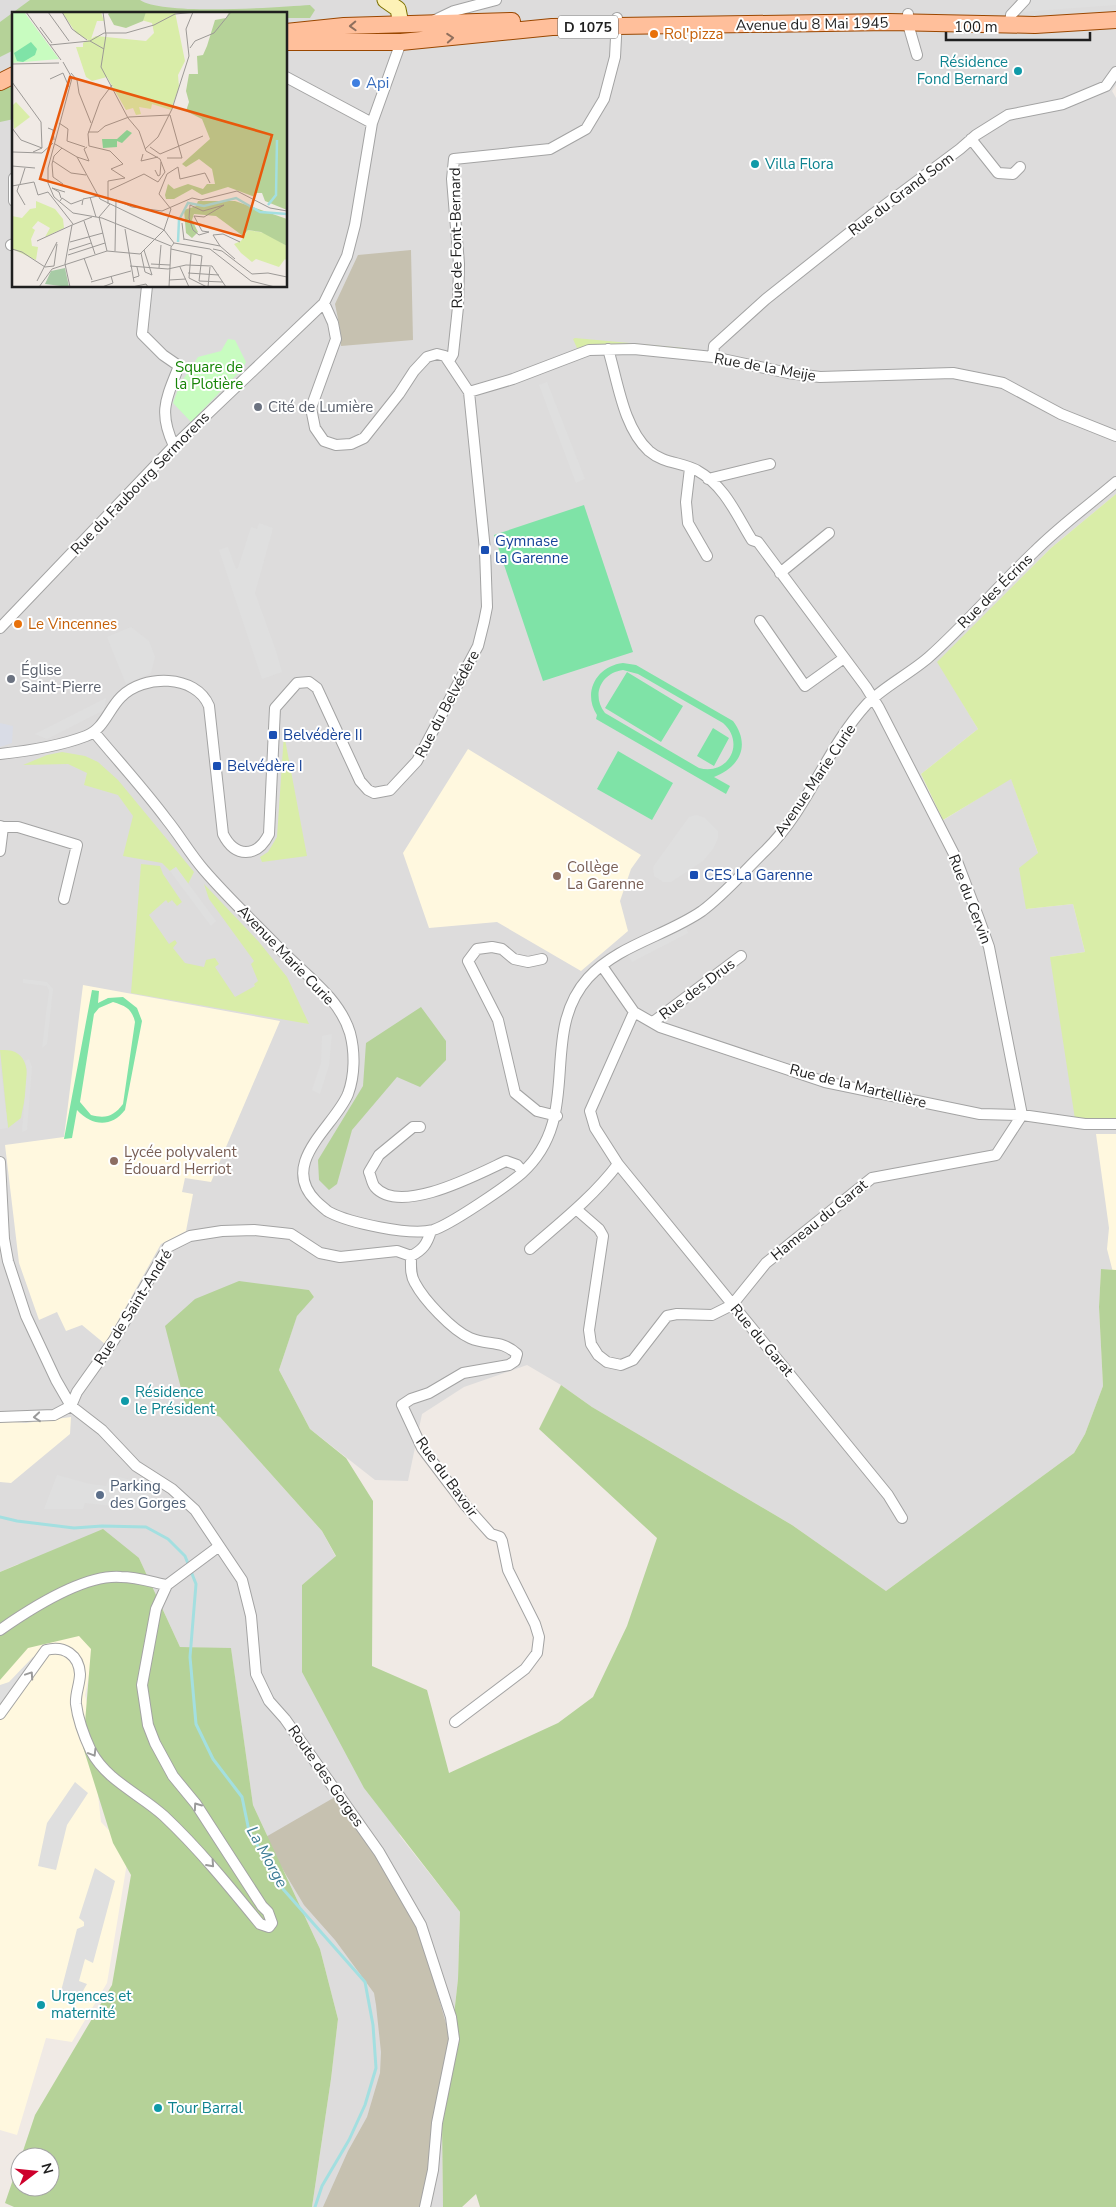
<svg xmlns="http://www.w3.org/2000/svg" width="1116" height="2207" font-family="'Nunito Sans',sans-serif">
<style>
.residential{fill:#dddcdc;fill-rule:evenodd}
.education{fill:#fff8df}
.construction{fill:#c6c1b0}
.grass{fill:#d9eda8}
.forest{fill:#b5d298}
.park{fill:#c8fcc0}
.pitch{fill:#7fe3a7;fill-rule:evenodd}
.parking{fill:#dfdfdf}
.plaza{fill:#d9dce6}
.lines{fill:none;stroke-linecap:round;stroke-linejoin:round}
.stream{stroke:#a3dfe0;stroke-width:3}
.street-casing{stroke:#a3a3a3;stroke-width:12}
.secondary-casing{stroke:#7c7000;stroke-width:17}
.primary-casing{stroke:#9a4700;stroke-width:18}
.street{stroke:#fff;stroke-width:10}
.secondary{stroke:#fdf2b7;stroke-width:15}
.primary{stroke:#ffbf9b;stroke-width:16}
.oneway{stroke:#8f6f5d}
.oneway2{stroke:#9a9a9a}
.food-dot{fill:#e8710a;stroke:#fff;stroke-width:2}
.culture-dot{fill:#0f9aa8;stroke:#fff;stroke-width:2}
.shop-dot{fill:#3f7fe0;stroke:#fff;stroke-width:2}
.worship-dot{fill:#6b7280;stroke:#fff;stroke-width:2}
.transit-dot{fill:#1a4fb4;stroke:#fff;stroke-width:2}
.education-dot{fill:#8d6e63;stroke:#fff;stroke-width:2}
.service-dot{fill:#5c6f8a;stroke:#fff;stroke-width:2}
.labels{text-anchor:middle;dominant-baseline:central;stroke-width:4;stroke-linejoin:round;paint-order:stroke}
.shield{fill:#fff;stroke:#626262;stroke-width:1}
.shield-label{font-size:14px;font-weight:bold;fill:#1f1f1f}
.street-label{font-size:15px;fill:#1f1f1f;stroke:#fff}
.food-label{font-size:15px;fill:#c56008;stroke:#fff;text-anchor:start}
.culture-label{font-size:15px;fill:#0d838f;stroke:#fff;text-anchor:start}
.shop-label{font-size:15px;fill:#366cbe;stroke:#fff;text-anchor:start}
.park-label{font-size:15px;fill:#168506;stroke:#fff}
.worship-label{font-size:15px;fill:#5b616d;stroke:#fff;text-anchor:start}
.transit-label{font-size:15px;fill:#164399;stroke:#fff;text-anchor:start}
.education-label{font-size:15px;fill:#785e54;stroke:#fff;text-anchor:start}
.service-label{font-size:15px;fill:#4e5e75;stroke:#fff;text-anchor:start}
.water-label{font-size:16px;font-style:italic;fill:#3b7b94;stroke:#fff}
.inset-river{fill:none;stroke:#a3dfe0;stroke-width:2.5}
.inset-road{fill:none;stroke:#9c9996;stroke-width:1}
.view{fill:#e8590c;fill-opacity:0.15;stroke:#e8590c;stroke-width:2.5}
.inset-edge{fill:none;stroke:#1f1f1f;stroke-width:2.5}
</style>
<rect width="100%" height="100%" fill="#f0eae5"/>
<path class="residential" d="M0 0H1116V85L1112 91 1116 98V494L1051 548 938 662 978 729 921 774 942 821 1011 778 1038 853 1026 909 1073 904 1085 952 1050 957 1116 1121V1270L1101 1269 1099 1307 1103 1386 1085 1434 1074 1453 886 1591 792 1525 592 1407 561 1385 527 1365 464 1387 422 1414 408 1481 375 1480 310 1429 279 1370 297 1315 314 1297 309 1290 293 1289 185 1404 220 1417 322 1531 336 1557 302 1585 400 1836 460 1912 458 1979 442 2124 443 2207H312L331 2079 338 2019 320 1949 253 1805 231 1649 180 1647 139 1558 18 1564 0 1572ZM14 14H286V286H14Z"/>
<path class="education" d="M468 749 641 855 631 869 620 901 628 931 581 971 497 922 429 928 403 853Z
M83 985 280 1021 211 1182 185 1178 182 1192 193 1194 186 1231 161 1244 105 1344 82 1325 66 1331 57 1312 39 1320 19 1263 5 1145 64 1137Z
M1096 1134H1116V1284L1107 1249 1109 1228Z
M71 1417 70 1434 11 1483 0 1482V1421L26 1423Z
M82 1627 94 1649 85 1695 96 1741V1777L101 1822 129 1851 107 1983 72 2042 46 2038 17 2135 0 2130V1642Z"/>
<path class="construction" d="M411 250 413 340 341 346 340 329 335 304 358 255Z
M335 1797 381 1861 419 1929 451 2041 422 2207H323L348 2151 367 2117 380 2073 381 2052 376 2005 374 1993 335 1940 304 1905 264 1838Z"/>
<path class="grass" d="M575 338 684 348 692 351 610 345 577 348 573 339Z
M1116 494V1121L1075 1119 1050 957 1085 952 1073 904 1026 909 1019 868 1038 853 1011 779 943 820 921 774 978 729 937 662 1051 548Z
M284 734 307 856 262 862 260 857 268 852 277 837Z
M62 752 85 756 98 762 118 780 194 872 188 884 176 867 170 871 162 863 123 856 133 816 118 795 84 785 87 773 68 764 23 765 47 755Z
M141 864 160 866 163 874 182 902 177 906 172 900 168 903 166 900 149 915 169 944 175 940 177 943 173 948 185 963 204 967 206 960 215 958 219 964 215 967 235 997 255 986 254 984 258 981 251 964 254 961 209 899 204 884 259 942 287 977 309 1024 131 993Z
M0 1050C5 1050 11 1050 15 1052 36 1062 24 1100 21 1118L8 1128Z"/>
<path class="forest" d="M30 0H140C163 16 279 7 310 5L315 10 310 18H286V14H14V50L0 57V22Z
M14 86V119L0 122V90Z
M421 1007 446 1041V1060L420 1087 397 1077 352 1130 337 1184 329 1190 319 1180 318 1160 363 1086 366 1043Z
M1101 1269 1116 1270V2207H480L476 2194 462 2207H443L442 2124 458 1979 460 1912 364 1788 302 1672V1585L336 1556 322 1531 220 1417 185 1404 165 1326 195 1299 239 1281 309 1290 314 1297 297 1316 279 1370 310 1429 346 1458 373 1501 372 1666 427 1690 449 1773 558 1723 593 1697 627 1626 657 1538 539 1429 561 1385 592 1407 792 1525 886 1591 1074 1453 1085 1434 1103 1386 1099 1307Z
M103 1529 139 1558 180 1647 231 1648 253 1805 320 1949 338 2019 331 2079 312 2207H14L5 2203 20 2159V2187H50V2157H21L35 2115 112 1985 131 1875 113 1843 83 1747 91 1649 79 1636 28 1648 0 1680V1572Z"/>
<path class="park" d="M228 339 235 340 246 362 243 368 191 422 173 403 180 384 198 357 221 351Z"/>
<path class="pitch" d="M584 505 633 652 543 681 494 535Z
M623 663 636 665 733 721C751 745 740 767 714 777L730 786 726 794 596 719 597 715C582 692 597 666 623 663ZM623 670 638 674 723 723C746 743 728 776 699 768L605 713C591 695 601 673 623 670Z
M627 672 683 706 661 742 605 708Z
M713 728 729 738 714 766 697 756Z
M618 751 673 783 652 820 597 789Z
M92 990 99 991 98 1003 108 998 123 997 137 1008 142 1021 125 1110C111 1128 92 1126 77 1110L72 1138 64 1139ZM113 1002C126 1006 132 1009 135 1022L123 1104C114 1116 106 1119 91 1115L80 1102 94 1014 99 1008Z"/>
<path class="parking" d="M1031 0H1116V5L1020 12Z
M547 382 585 479 576 483 539 385Z
M259 523 273 528 255 593 276 651 282 672 262 679 219 550 228 547 236 569 238 568 251 527 257 529Z
M131 627 149 641 155 657 151 673 126 684 107 637Z
M106 698 104 710 47 739 35 734Z
M696 815 705 818 718 831V838L713 849 703 861 671 882H663L654 876 653 867 689 817Z
M176 867 216 921 211 926 170 871Z
M685 925 688 933 632 962 628 955Z
M23 979 47 982 53 989 47 1044 42 1048 49 990 47 986 23 983Z
M332 1034 329 1065 320 1094 312 1090 321 1063 322 1036Z
M29 1059 32 1067 27 1130 22 1132 27 1069 25 1061Z
M0 1062 8 1128 0 1129Z
M57 1475 90 1484 106 1486 111 1475 144 1483 151 1488V1510L85 1503 83 1509H44Z
M33 1657 35 1661 0 1704V1685L9 1682Z
M75 1782 88 1793 67 1825 56 1870 38 1866 47 1823Z
M95 1868 115 1881 93 1963 85 1959 79 1981 87 1984 77 2001 60 1995 77 1929 84 1926V1922L79 1918Z"/>
<path class="plaza" d="M0 723 13 726 12 743 0 747Z"/>
<g class="lines">
<path class="stream" d="M0 1517 17 1521 74 1528 102 1526 146 1527 168 1539 185 1556 196 1584 190 1657 196 1724 213 1759 242 1797 249 1831 283 1889 365 1982 373 2025 376 2068 365 2105 349 2140 322 2186 315 2207"/>
<defs>
<path id="street" d="M908 14V24L917 55
M433 21 454 11 496 0
M1010 25 1011 15 1025 0
M286 77 372 123
M971 139 998 173 1013 174 1020 167
M14 178V201
M11 245 14 244
M147 286 142 334 163 355 179 366C166 399 158 412 174 446
M713 357 714 346 766 299 873 214 960 149 976 135 1008 115 1063 104 1106 86 1116 72
M449 361 453 354 458 307 459 264 452 179 454 159 550 149 586 129 604 99 615 57 617 18
M469 392 513 379 589 350 634 349 713 357 788 373 820 377 953 373 1003 383 1061 414 1116 436
M690 468 686 502 688 523 707 556
M708 479 770 464
M780 573 829 533
M760 621 805 686 844 658
M0 628 174 446 324 303 347 256 355 225 372 123 401 42
M94 732C118 761 144 789 167 820 180 836 190 854 204 870 228 898 257 925 283 952 307 976 340 999 350 1033 355 1052 355 1075 348 1094 335 1126 278 1163 316 1201 318 1203 327 1211 329 1212 350 1223 410 1236 433 1230 450 1225 507 1186 522 1173 585 1116 537 1035 588 978 618 945 666 936 702 911 725 894 745 870 766 850 808 809 826 749 866 705 880 689 911 673 929 657 966 624 999 585 1035 551 1060 526 1089 505 1116 482
M0 754C28 751 60 746 86 736 104 729 108 710 121 697 143 674 196 674 209 706L223 834C235 858 257 858 269 834L275 708 297 683 309 682 317 688 360 781 368 790 374 793 390 790 417 761 478 646 484 622 487 607 485 550 469 392 445 356 437 354 427 357 414 371 399 394 364 438 351 444 336 445 324 441 315 428 311 408 336 339 333 323 324 303
M0 826 3 827 0 851
M3 827H18L77 845 64 899
M542 959 528 962 514 959 502 949 492 947 477 949 468 961 498 1020 515 1093 537 1111 557 1116
M602 966 634 1012 660 1027 825 1082 980 1114 1022 1115 1085 1124H1116
M634 1012 590 1111 595 1128 618 1164 888 1495 902 1518
M653 1022 741 956
M420 1127H413L379 1155 369 1172C371 1176 372 1184 375 1187 400 1216 478 1174 506 1161L517 1165 523 1172
M0 1162 4 1239 8 1261 26 1316 56 1380 71 1406 102 1430 136 1466 172 1489 195 1510 242 1580 251 1616 256 1674 269 1701 285 1719 379 1852 421 1925 451 2017 454 2039 437 2123 433 2170 425 2207
M576 1209 599 1229 603 1236 589 1330 591 1344 598 1355 607 1362 621 1365 633 1360 667 1316 677 1314 712 1315 732 1305 766 1263 872 1178 996 1155 1022 1115 989 947 979 919 955 856 879 708 866 687 758 542 752 540C737 516 725 486 698 471 683 462 664 464 649 451 623 427 618 382 608 349
M530 1249C561 1222 593 1197 618 1164
M411 1256C411 1266 410 1275 415 1283 424 1300 452 1330 470 1338 488 1346 501 1339 517 1354L515 1361 509 1365 463 1373 429 1393 411 1399 402 1405 422 1448 466 1506 491 1534 500 1537 502 1541 508 1570 535 1624 539 1637 537 1653 525 1669 455 1722
M71 1406 77 1392 114 1340 168 1247 190 1236 222 1231 254 1230 291 1234 320 1253 340 1257 397 1251 411 1256C423 1250 427 1244 431 1231
M0 1417 54 1415 71 1406
M167 1585 218 1547
M0 1630C30 1609 84 1574 121 1577 136 1577 152 1582 167 1585L156 1609 142 1685 148 1725 155 1743 173 1776 196 1804 262 1906 268 1912 272 1923 269 1927 260 1924C229 1886 199 1849 164 1816 140 1794 107 1781 91 1751 84 1736 78 1720 76 1704 75 1694 80 1684 80 1674 79 1655 64 1645 46 1650L0 1714"/>
<path id="secondary" d="M385 0 398 9 401 24"/>
<path id="primary" d="M286 32 344 26 512 21
M286 42H401L552 27 889 22 1035 25 1116 20
M0 82 14 75"/>
</defs>
<use href="#street" class="street-casing"/>
<use href="#secondary" class="secondary-casing"/>
<use href="#primary" class="primary-casing"/>
<use href="#street" class="street"/>
<use href="#secondary" class="secondary"/>
<use href="#primary" class="primary"/>
</g>
<defs><path id="oneway-chevron" d="M-2-3.5L2.5 0L-2 3.5" fill="none" stroke-width="1.6" stroke-linecap="round" stroke-linejoin="round" transform="scale(1.25)"/></defs>
<g class="oneway">
<use href="#oneway-chevron" transform="translate(353 26) rotate(178)"/>
<use href="#oneway-chevron" transform="translate(450 38) rotate(-4)"/>
</g>
<g class="oneway2">
<use href="#oneway-chevron" transform="translate(37 1417) rotate(175)"/>
<use href="#oneway-chevron" transform="translate(30 1675) rotate(-56)"/>
<use href="#oneway-chevron" transform="translate(93 1753) rotate(59)"/>
<use href="#oneway-chevron" transform="translate(197 1806) rotate(-125)"/>
<use href="#oneway-chevron" transform="translate(211 1864) rotate(48)"/>
</g>
<g class="food-dot">
<circle cx="654" cy="34" r="5"/>
<circle cx="18" cy="624" r="5"/>
</g>
<g class="culture-dot">
<circle cx="1018" cy="71" r="5"/>
<circle cx="755" cy="164" r="5"/>
<circle cx="125" cy="1401" r="5"/>
<circle cx="41" cy="2005" r="5"/>
<circle cx="158" cy="2108" r="5"/>
</g>
<circle class="shop-dot" cx="356" cy="83" r="5"/>
<g class="worship-dot">
<circle cx="258" cy="407" r="5"/>
<circle cx="11" cy="679" r="5"/>
</g>
<g class="transit-dot">
<rect x="480" y="545" width="10" height="10" rx="2.5"/>
<rect x="268" y="730" width="10" height="10" rx="2.5"/>
<rect x="212" y="761" width="10" height="10" rx="2.5"/>
<rect x="689" y="870" width="10" height="10" rx="2.5"/>
</g>
<g class="education-dot">
<circle cx="557" cy="876" r="5"/>
<circle cx="114" cy="1161" r="5"/>
</g>
<circle class="service-dot" cx="100" cy="1495" r="5"/>
<g class="labels">
<rect class="shield" x="558" y="15.5" width="60" height="23" rx="4"/>
<g class="shield-label">
<text x="588" y="27">D 1075</text>
</g>
<g class="street-label">
<text transform="translate(812 24) rotate(-1)">Avenue du 8 Mai 1945</text>
<text transform="translate(901 194) rotate(-37)">Rue du Grand Som</text>
<text transform="translate(456 238) rotate(-91)">Rue de Font-Bernard</text>
<text transform="translate(765 367) rotate(10)">Rue de la Meije</text>
<text transform="translate(140 483) rotate(-46)">Rue du Faubourg Sermorens</text>
<text transform="translate(995 591) rotate(-45)">Rue des Écrins</text>
<text transform="translate(447 704) rotate(-62)">Rue du Belvédère</text>
<text transform="translate(815 780) rotate(-56)">Avenue Marie Curie</text>
<text transform="translate(970 899) rotate(69)">Rue du Cervin</text>
<text transform="translate(286 955) rotate(46)">Avenue Marie Curie</text>
<text transform="translate(697 989) rotate(-37)">Rue des Drus</text>
<text transform="translate(858 1086) rotate(14)">Rue de la Martellière</text>
<text transform="translate(819 1220) rotate(-39)">Hameau du Garat</text>
<text transform="translate(133 1307) rotate(-58)">Rue de Saint-André</text>
<text transform="translate(762 1340) rotate(50)">Rue du Garat</text>
<text transform="translate(447 1477) rotate(54)">Rue du Bavoir</text>
<text transform="translate(326 1776) rotate(55)">Route des Gorges</text>
</g>
<g class="food-label">
<text x="664" y="34">Rol'pizza</text>
<text x="28" y="624">Le Vincennes</text>
</g>
<g class="culture-label">
<text x="1008" y="62" text-anchor="end">Résidence<tspan x="1008" dy="17">Fond Bernard</tspan></text>
<text x="765" y="164">Villa Flora</text>
<text x="135" y="1392">Résidence<tspan x="135" dy="17">le Président</tspan></text>
<text x="51" y="1996">Urgences et<tspan x="51" dy="17">maternité</tspan></text>
<text x="168" y="2108">Tour Barral</text>
</g>
<g class="shop-label">
<text x="366" y="83">Api</text>
</g>
<g class="park-label">
<text x="209" y="367">Square de<tspan x="209" dy="17">la Plotière</tspan></text>
</g>
<g class="worship-label">
<text x="268" y="407">Cité de Lumière</text>
<text x="21" y="670">Église<tspan x="21" dy="17">Saint-Pierre</tspan></text>
</g>
<g class="transit-label">
<text x="495" y="541">Gymnase<tspan x="495" dy="17">la Garenne</tspan></text>
<text x="283" y="735">Belvédère II</text>
<text x="227" y="766">Belvédère I</text>
<text x="704" y="875">CES La Garenne</text>
</g>
<g class="education-label">
<text x="567" y="867">Collège<tspan x="567" dy="17">La Garenne</tspan></text>
<text x="124" y="1152">Lycée polyvalent<tspan x="124" dy="17">Édouard Herriot</tspan></text>
</g>
<g class="service-label">
<text x="110" y="1486">Parking<tspan x="110" dy="17">des Gorges</tspan></text>
</g>
<g class="water-label">
<text transform="translate(267 1857) rotate(61)">La Morge</text>
</g>
</g>
<g transform="translate(12 12)">
<rect width="275" height="275" fill="#f0eae5"/>
<path d="M50 0H89L92 9H85L79 27 76 28 64 21ZM134 0H163L173 49 166 63 167 75 159 98 140 92 139 97 127 95 129 102 124 103 121 96 114 98 95 65 80 69 74 65 64 35H71V31L84 24 134 29 142 21 140 11 129 8ZM4 90 18 105 2 117 0 94ZM24 189 43 197 51 207 52 216 33 225 38 216 26 209 20 216 23 218 19 227 20 234 26 235 24 248 0 237V204L10 206 18 197 24 196ZM236 218 253 221 275 234V249L273 247 267 255 244 247 240 250 229 241 222 232 229 229Z" fill="#d9eda8"/>
<path d="M98 0H134L131 9 114 16 102 13 96 2ZM217 0H275V198L253 189 250 181H243V185L216 175 190 183 180 177 162 187H154L153 183 156 172 162 177 176 172 191 177 195 172H203L200 157 187 147 174 155 170 152 198 127 190 107 174 99 177 90 174 79 177 62H186L185 44 191 43 195 34 203 8 214 6ZM186 189H223L275 207V234L249 220 236 218 231 224 204 204 182 202 180 208 186 220 180 226 174 221 172 198 184 194Z" fill="#b5d298"/>
<path d="M53 256 57 275 33 272 39 259Z" fill="#a7cba5"/>
<path d="M0 0H12L47 47 0 51Z" fill="#c8fcc0"/>
<path d="M19 30 25 37 23 43 11 50 5 49 2 41ZM115 118 120 121 110 131 105 129V135L91 136 90 127H105Z" fill="#7fe3a7"/>
<path class="inset-river" d="M256 193 264 183 265 128M166 230 167 208 176 191 192 194 224 186 248 200 275 202"/>
<path class="inset-road" d="M14 0 49 48M36 0 57 29M50 0 60 17 75 28M91 0 94 23 89 55 116 106 127 119 134 139 148 147 153 160 146 170 132 162 98 178M28 15 40 31M78 29 92 37M38 33 78 29 92 21H114L142 13 163 2 185 0M178 36 183 29 202 21 219 0M51 50 60 66 36 156V171L42 185 61 201 90 206 159 234M0 52 47 51M59 61 65 68 67 81 79 111M38 67 51 61 57 75M0 70 29 110 30 136M47 111 56 117 55 129 73 135M0 116 9 128 30 136 21 140M36 116 41 118 42 128M76 120H86L93 114 117 105 158 103 170 146H155M43 132 65 145 88 187 152 218 162 231M77 134 98 139 111 152 99 157 113 166 96 169V192M77 134 76 122 88 89 100 73M138 135 148 142 191 124M50 136 42 144 40 152 41 165 51 172M133 137 146 125 160 97 177 44 174 17 181 0M1 140 30 141 41 131M131 142 129 149 146 145M65 145 77 149 72 137 75 135M41 149 59 161 74 163M0 154 23 156M143 158 146 164 148 163 149 150M155 162 166 155 168 167 193 161 198 171M155 162 147 182 159 197M8 172 13 156M7 173 5 179 13 193M0 174 22 170 26 183 36 180 61 212M78 185 84 205M49 186 47 180 40 176 53 180M48 189 50 186 59 192 70 188M70 193 71 187 86 184M178 193 191 199 212 193 192 205 182 204 190 219 197 220 187 223 181 218 177 206ZM87 205 98 192M72 209 83 242M170 211 172 228M113 217 122 270M172 227 208 234 223 247M25 229 60 213M58 230 91 221M208 234 201 223 211 222 228 230M0 237 10 240 33 255 42 254M159 237 190 244M201 237 210 239 240 262 256 261 275 265M57 238 79 231M95 239 128 242 152 218 159 197M103 239 104 188 120 195 150 199 180 186 189 188 225 179 258 196 275 199M129 241 133 260 140 263 132 238M56 243 93 231M190 244 187 269 211 270M72 246 80 268M53 252 58 275M53 252 60 213 80 205M139 252 158 253M42 254 45 232M118 254 156 257 174 253 200 254 214 275M168 255 177 275M147 256 149 233M176 261 207 263M121 266 127 264 125 255M177 266 179 242M177 266 195 275M157 268 174 267M25 269 45 230M79 270 119 259M27 275 40 257 95 239 87 205M90 275 101 271 99 264M120 275 134 272 136 275M157 275 159 235 162 231 198 237 239 269 263 275M196 275 198 255"/>
<path class="view" d="M58 65 260 123 231 225 28 167Z"/>
<rect width="275" height="275" class="inset-edge"/>
</g>
<g transform="translate(35 2172) rotate(74)"><circle r="24" fill="#ffffff" stroke="#a5a5a5"/>
<path d="M0-4L9 19L0 12L-9 19Z" fill="#ce002c"/>
<text y="-8" font-size="14" font-weight="bold" text-anchor="middle" fill="#1f1f1f">N</text>
</g>
<path d="M946 32v8h144v-8" fill="none" stroke="#1f1f1f" stroke-width="2.5"/>
<text x="954" y="32" font-size="15" fill="#1f1f1f" stroke="#ffffff" stroke-width="4" paint-order="stroke">100 m</text>
</svg>
